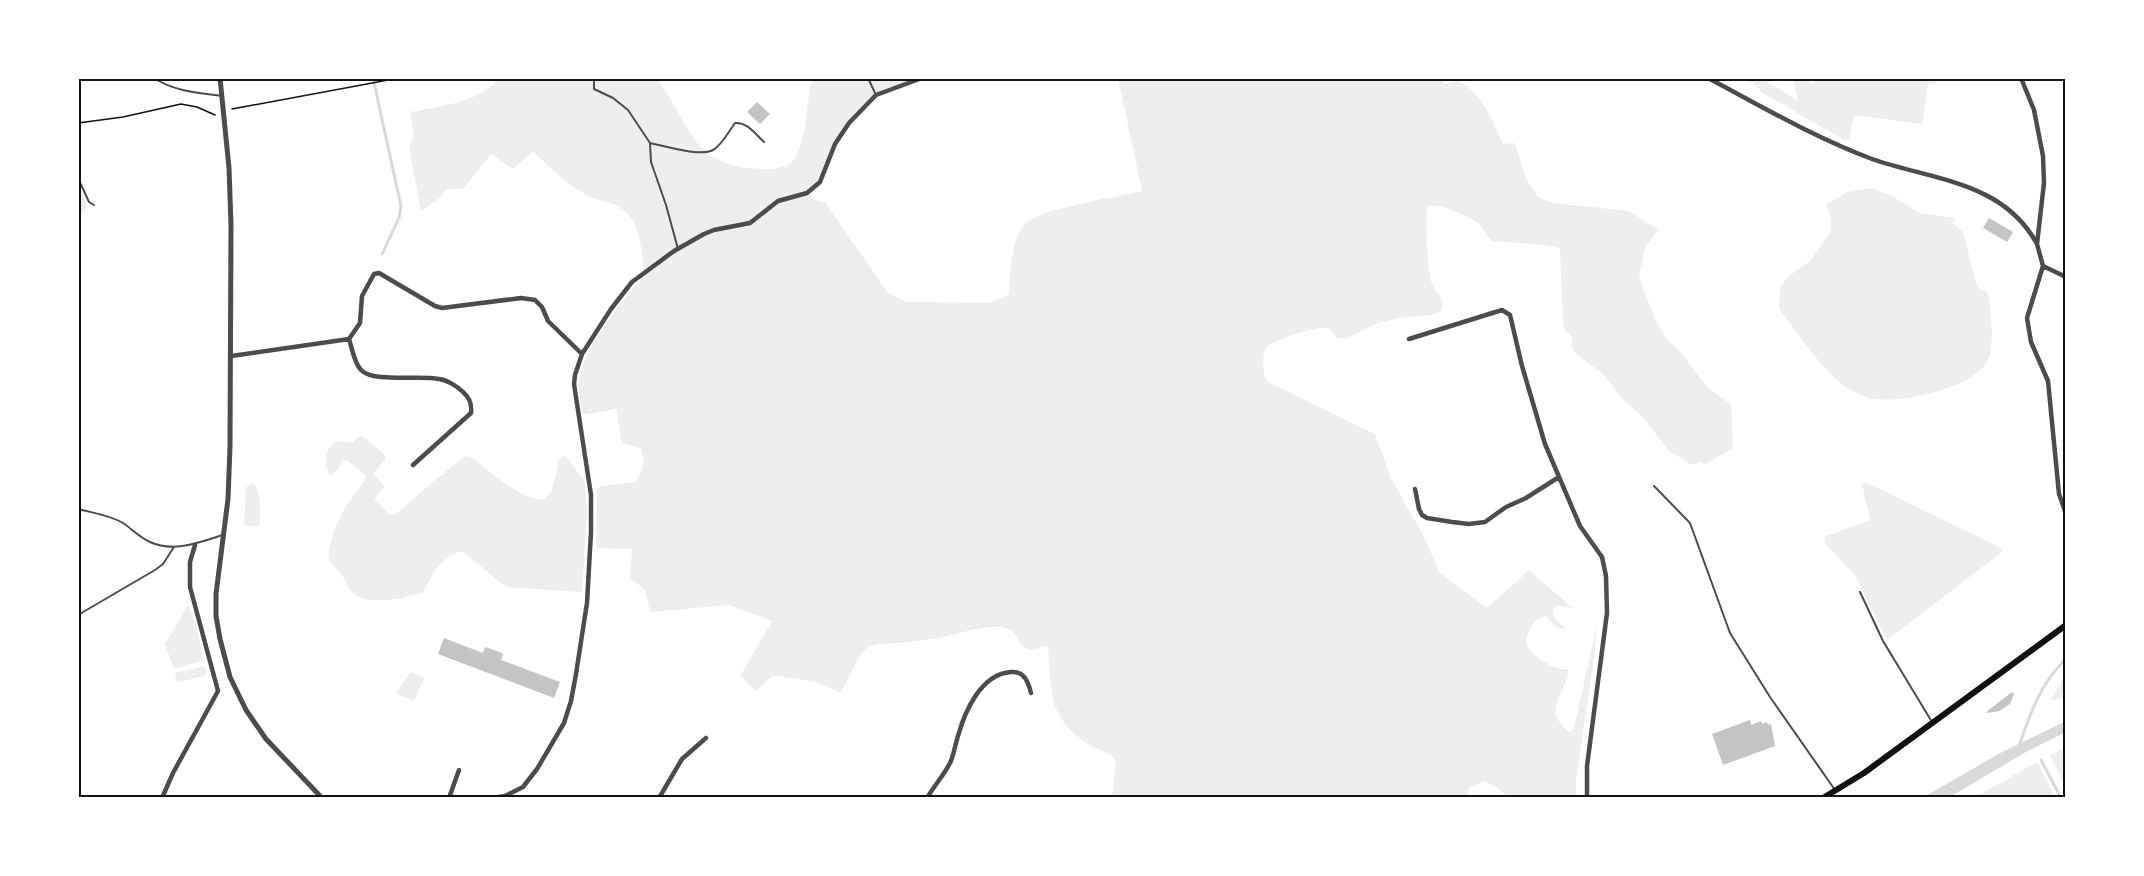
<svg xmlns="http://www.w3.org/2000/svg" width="2144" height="876" font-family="Lato,sans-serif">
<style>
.green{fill:#eee}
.water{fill:#d9d9d9}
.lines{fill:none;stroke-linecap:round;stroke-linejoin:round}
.stream{stroke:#d9d9d9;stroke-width:3}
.building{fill:#c4c4c4}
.path{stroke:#111;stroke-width:1.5}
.service{stroke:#4c4c4c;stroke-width:2}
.minor{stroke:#4c4c4c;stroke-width:4.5}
.tertiary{stroke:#4c4c4c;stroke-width:5}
.secondary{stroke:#111;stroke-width:6}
.neatline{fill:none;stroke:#111;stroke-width:2}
</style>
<rect width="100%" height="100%" fill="#fff"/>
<path class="green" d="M499 78H656C694 127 689 167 764 169 776 169 790 168 796 156 807 135 806 107 811 84L815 78H922L875 95 849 123 835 144 820 182 807 193 815 200 825 202 888 293 906 302 991 303 1009 294C1010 275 1011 236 1026 223 1043 208 1117 197 1142 191L1118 78H1438L1445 84C1452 82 1457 80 1464 84 1482 95 1495 125 1503 144L1515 143 1526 179 1538 197 1553 203 1629 211 1658 229 1645 248 1639 277 1655 319 1666 338 1683 355 1708 388 1731 404 1733 448 1704 465 1702 461 1692 465 1669 451 1641 415 1623 400 1603 374 1575 353 1572 349V337L1564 329 1563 322 1560 248 1544 245 1493 241C1485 236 1484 227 1477 222 1467 215 1439 203 1427 206 1425 219 1427 276 1433 286 1436 292 1440 296 1443 302L1441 312 1430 315 1397 318 1375 324 1346 339 1336 338C1334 334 1331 329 1326 328 1317 326 1274 340 1268 346 1261 353 1262 376 1268 382L1375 434 1390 476 1423 535 1440 573 1487 608 1529 570 1574 609 1559 605 1553 608C1552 617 1557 624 1565 627V630L1555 626 1546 616C1533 618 1528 630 1526 643 1531 656 1553 670 1566 669L1569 672C1565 694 1542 710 1568 731H1572L1575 724 1597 623 1595 651 1576 780V798H1508L1498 788 1485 781 1469 787 1466 798H1112L1116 761C1112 753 1100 751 1092 746 1047 719 1052 694 1048 648L1046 646C1012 658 1024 633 1006 628 988 623 956 635 938 638 926 640 913 641 901 643 890 644 875 642 866 649 856 657 849 681 840 693L817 682 778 676H772L756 691 740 676 772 621 729 605 650 612 645 590 630 578 632 549 596 548 597 490 601 486 634 482C644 474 646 458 640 448L622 443 616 409 583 415C581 404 578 393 579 382 582 351 622 298 644 277 642 257 642 230 628 214 619 203 603 202 591 197 568 186 551 169 533 151L513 169 491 154 463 189H446L440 198 421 211 409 148 414 136 410 112C439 106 480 103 499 78Z
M1743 78H1762L1798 101 1793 78H1804L1811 83 1823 78H1937L1935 84H1928L1922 124 1854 115 1849 139 1844 140 1761 92 1757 86Z
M78 182 87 207 78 219Z
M1873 188 1894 197 1919 213 1956 218 1952 223 1963 232 1977 287 1988 292C1990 310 1995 339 1989 357 1979 388 1898 405 1870 398 1863 397 1855 392 1849 389 1823 373 1798 333 1779 309L1780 287 1789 276 1811 260 1831 231V218L1826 205 1847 192Z
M362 436 385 455V460L373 474 385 487 374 499 389 514 395 515 430 484 465 456 471 457C488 469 523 503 545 499L552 490 560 457 565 455 584 480 587 511 582 592 506 587 462 551C438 559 435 572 422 593 404 598 365 608 350 590 347 586 345 579 341 574 334 566 326 563 329 551 331 536 339 516 348 503 354 494 362 487 366 476L346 459 335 472 330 475C323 465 326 448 335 441L353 443 358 437Z
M1865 482 1991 543 2000 548 2002 552 1887 640 1855 575 1825 544 1824 537 1870 520 1862 484Z
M253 483C262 493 260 511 260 524L257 527 244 525 246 487Z
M188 605 195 621 204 660 174 669 165 644Z
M202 667H205L207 674 202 677 177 682 175 673Z
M411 672 424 678 414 701 396 693Z
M2066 675V697L2053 700 2051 699Z
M2066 746V788L2050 756Z
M2035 763 2039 765 2055 798H1974Z"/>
<path class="water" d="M2062 723 2066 724V732L2026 752 1948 798H1922L2002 752Z"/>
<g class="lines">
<path class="stream" d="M373 78 401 206 399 218 382 254
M2019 746C2030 714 2041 682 2066 659
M2041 760 2061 798"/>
</g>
<path class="building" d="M757 102 770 114 760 124 747 112Z
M1989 218 2013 232 2007 242 1983 228Z
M444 638 483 653 485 647 500 652 503 654 501 660 560 682 554 698 438 654Z
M2012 692 2014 694 2010 704 1999 711 1987 713 1986 712Z
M1750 720 1751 725 1761 721 1762 724 1767 722 1768 725 1771 724 1775 746 1723 765 1712 734Z"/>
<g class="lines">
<path class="path" d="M232 109 399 78
M78 123 123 117 181 104 197 107 215 115"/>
<path class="service" d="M154 78C173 91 199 93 222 96
M594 78V89L613 98 628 110 650 143 651 162 666 205 678 249
M868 78 876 95
M650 143C665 146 700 157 713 150 722 145 729 131 735 123 748 122 755 134 764 142
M78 178 89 202 94 205
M1654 486 1690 523 1730 633 1770 697 1835 790
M78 509C93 513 110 515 123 523 132 529 139 537 150 542 174 553 200 542 223 535
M1860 592 1883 641 1932 722
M78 615 155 570 163 564 174 547"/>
<path class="minor" d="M1708 78C1761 106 1815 138 1872 159 1932 180 2003 181 2037 244
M2021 78 2034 110 2043 156 2044 183 2037 244 2043 266 2066 277
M2043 266 2027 318 2031 342 2048 381 2059 494 2066 514
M349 339C352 348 354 363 361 370 373 383 421 375 439 379 447 380 457 386 463 392 470 398 472 404 471 413L413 465
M1409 339 1502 310 1510 315 1522 366 1545 444 1580 526 1602 557 1606 576 1607 613 1587 766V798
M231 356 349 339 360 323 362 296 374 274 379 273 435 306 442 308 521 298 535 300 542 307 548 321 582 354
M1415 489 1419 509 1422 515 1427 518 1452 522 1469 524 1485 522 1506 507 1526 498 1559 477
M162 798 173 773 218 691 190 587V562L195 545
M449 798 459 770
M493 798 505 796 523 787 537 769 564 723 571 701 576 674 587 603 591 532V495L574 384 575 375 582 354 611 309 632 282 674 251 704 234 714 230 750 223 778 201 807 193 820 182 835 144 849 123 876 95 922 78
M659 798 682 759 706 738
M927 798C934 786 944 775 950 763 954 755 955 745 958 736 965 711 981 674 1011 672 1024 671 1028 681 1031 693"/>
<path class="tertiary" d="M220 78 229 168 231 225 230 447 228 499 216 594V616L220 639 230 677 246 710 266 739 322 798"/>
<path class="secondary" d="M1823 798 1864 773 2066 625"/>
</g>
<rect width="2144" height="876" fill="none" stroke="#ffffff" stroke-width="159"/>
<rect x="80" y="80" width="1984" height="716" class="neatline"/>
</svg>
